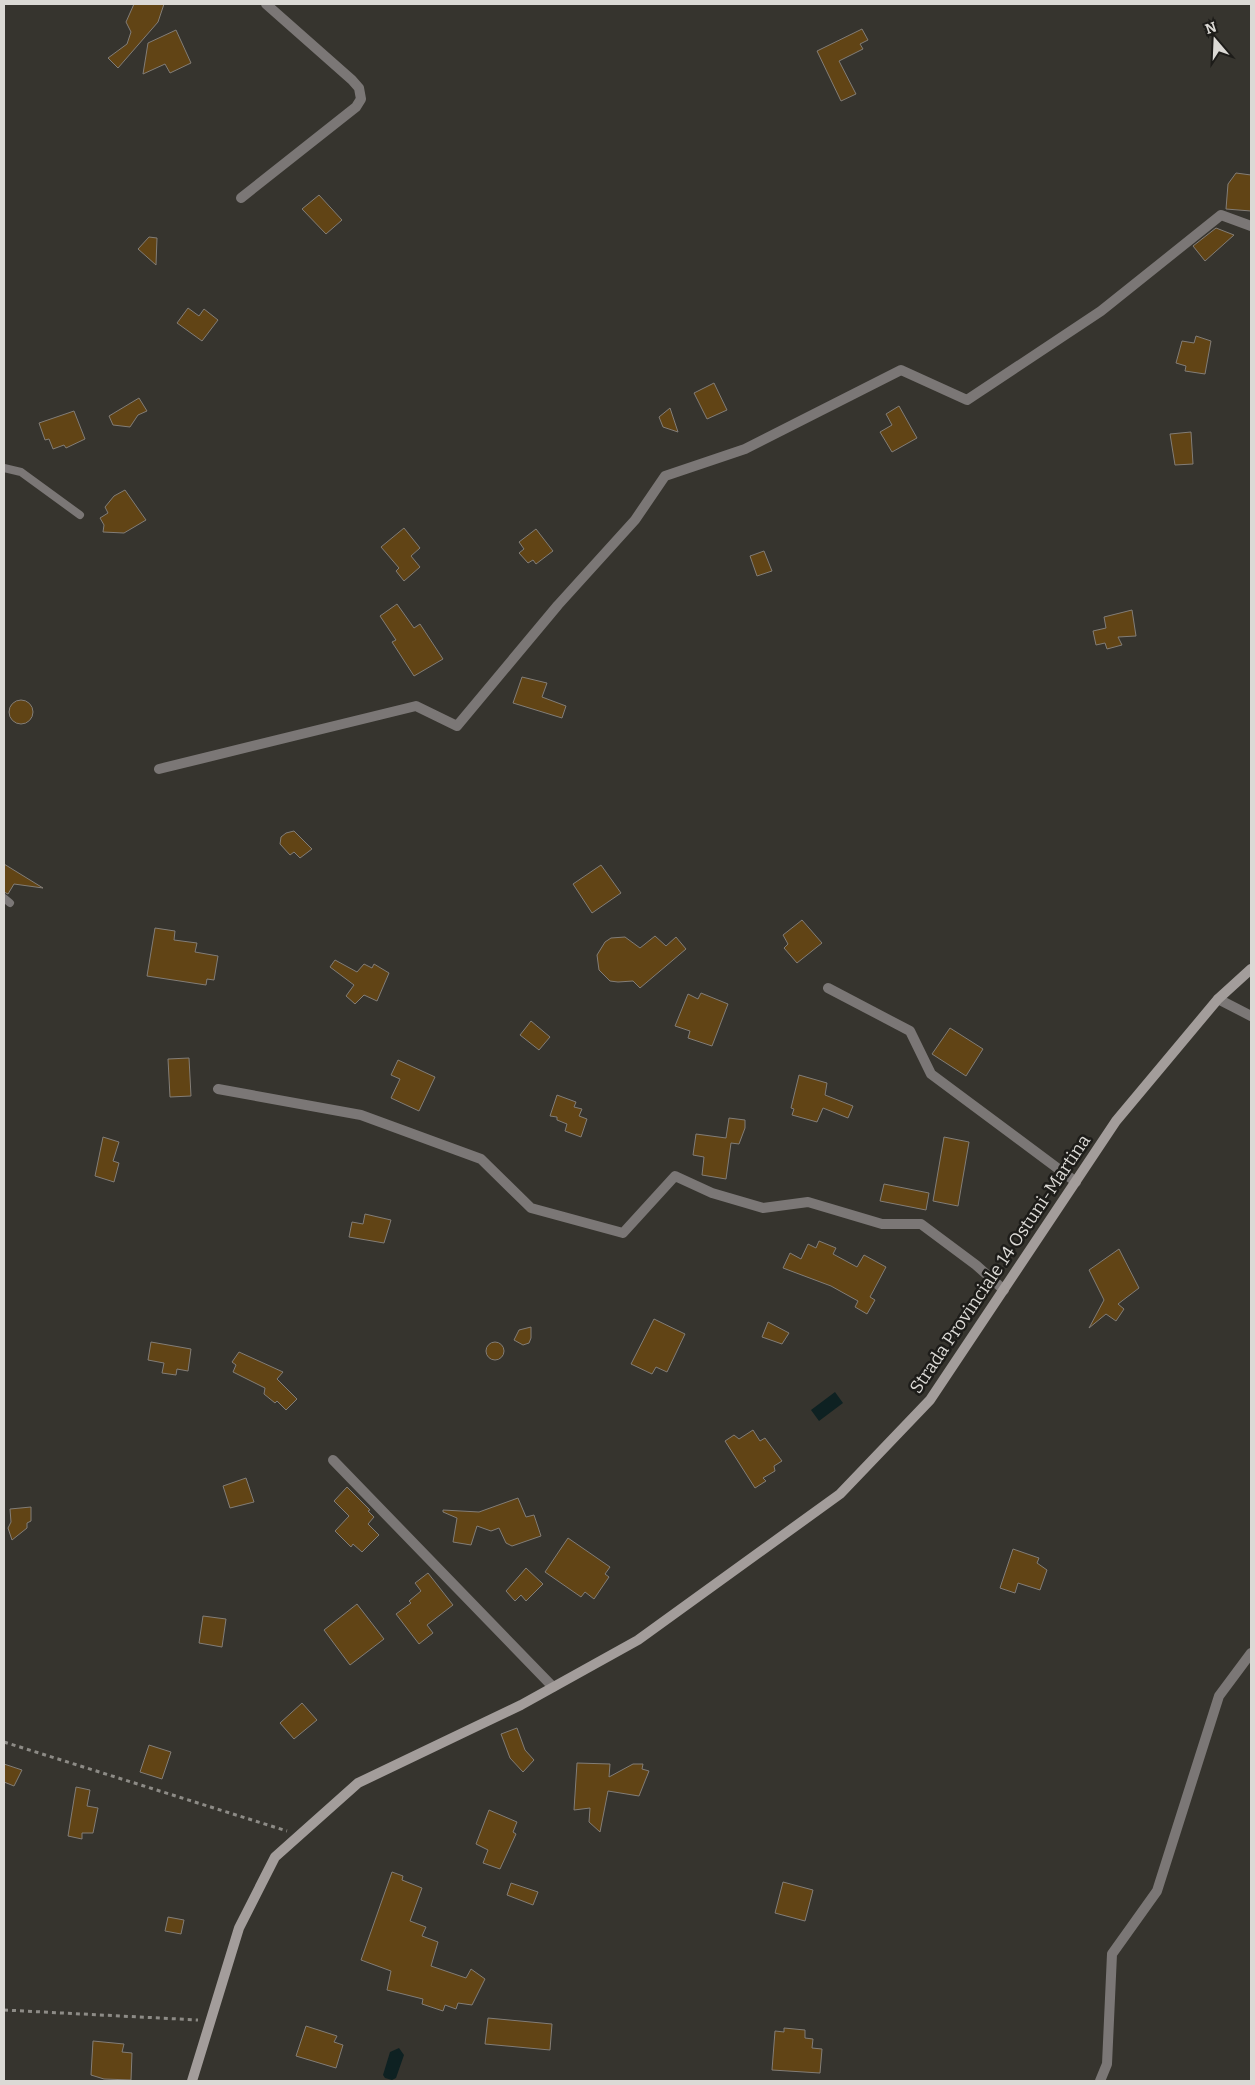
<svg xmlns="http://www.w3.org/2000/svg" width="1255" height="2085" font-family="Bitter,serif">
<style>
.water{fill:#0e2122}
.building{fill:#614415;stroke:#827d77}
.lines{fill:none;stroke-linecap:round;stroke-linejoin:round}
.path{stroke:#8d8b86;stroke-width:3;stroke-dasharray:4 4;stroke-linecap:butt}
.lane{stroke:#7b7776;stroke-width:8}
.street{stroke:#7b7776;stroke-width:10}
.secondary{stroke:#a39d9b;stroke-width:10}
.labels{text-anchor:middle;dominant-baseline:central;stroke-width:5;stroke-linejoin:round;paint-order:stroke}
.street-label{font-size:18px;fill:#dbd9d5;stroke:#1d1c19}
</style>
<rect width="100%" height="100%" fill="#36342e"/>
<path class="water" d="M835 1392 843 1403 819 1421 811 1410Z
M399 2048 404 2055 396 2078 392 2080 385 2078 383 2075 390 2052Z"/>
<path class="building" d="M134 4H164L158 22 118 68 108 58 127 44 131 32 126 22Z
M862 29 868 40 860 44 863 49 839 61 856 94 841 101 817 51Z
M176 30 191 63 170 73 165 64 143 74 148 43Z
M1236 173 1251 175V211L1226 209 1228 184Z
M319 195 342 220 326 234 302 209Z
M1216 228 1234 235 1205 261 1193 246Z
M149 237 157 238 156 265 138 249Z
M188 308 199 316 204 309 218 320 202 341 177 323Z
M1196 336 1211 341 1205 374 1185 371 1186 366 1176 363 1182 341 1194 343Z
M714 383 727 410 707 419 694 393Z
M139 398 147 411 138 415 130 427 113 425 109 416Z
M899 406 917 438 892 452 880 432 892 425 886 414Z
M670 408 678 432 663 427 659 417Z
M74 411 85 439 66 448 64 445 53 449 49 439 45 440 39 423Z
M1191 432 1193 464 1175 465 1170 434Z
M125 490 146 520 124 533 103 532 104 525 100 518 108 513 105 507 114 496Z
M404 528 420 548 411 556 420 567 404 581 396 571 399 568 381 547Z
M536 529 553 551 536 564 533 560 528 563 519 553 524 549 519 542Z
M764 551 772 571 757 576 750 556Z
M397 604 414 628 420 624 443 659 414 676 392 642 396 640 380 616Z
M1132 610 1136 636 1118 637 1122 645 1107 649 1105 643 1096 645 1093 631 1106 628 1104 617Z
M522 677 547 683 542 697 566 706 562 718 513 703Z
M9 712a12 12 0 1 1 24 0a12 12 0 1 1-24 0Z
M294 831 312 849 300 858 294 852 290 855 280 844 281 837 286 833Z
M4 864 43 888 14 884 8 894 4 892Z
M601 865 621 893 592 913 573 884Z
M802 920 822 943 797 963 784 948 788 944 783 935Z
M155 928 175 931 174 940 197 943 195 952 218 956 214 980 207 979 206 985 147 976Z
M655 936 666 946 676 937 686 949 640 988 633 981 618 982 610 981 599 970 597 955 605 942 611 938 625 937 640 948Z
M335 960 357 972 364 964 372 968 374 964 389 973 377 1001 364 995 355 1004 346 996 354 985 330 967Z
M701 993 728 1004 712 1046 688 1038 690 1031 675 1026 688 994 698 999Z
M531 1021 550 1037 539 1050 520 1035Z
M950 1028 983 1049 966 1076 932 1054Z
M189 1058 191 1096 170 1097 168 1059Z
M398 1060 435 1077 419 1111 391 1098 400 1079 391 1075Z
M799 1075 827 1083 825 1095 853 1106 848 1118 823 1108 817 1122 792 1115 794 1109 791 1108Z
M557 1095 576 1102 574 1107 582 1109 579 1116 587 1119 581 1137 565 1131 567 1124 557 1120V1117L550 1116Z
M729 1118 745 1120V1128L739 1144 731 1143 726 1179 702 1175 704 1157 693 1155 696 1134 726 1138Z
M103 1137 119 1142 113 1161 119 1163 114 1182 95 1176Z
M944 1137 969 1142 958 1206 933 1201Z
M884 1184 929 1193 926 1210 880 1201Z
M365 1214 391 1220 384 1243 349 1237 352 1222 363 1224Z
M819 1241 836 1248 833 1254 857 1267 864 1255 886 1267 870 1297 875 1300 867 1314 855 1307 858 1301 831 1286 783 1268 790 1253 801 1259 808 1244 816 1248Z
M1119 1249 1139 1288 1118 1304 1124 1309 1116 1321 1106 1314 1089 1328 1104 1300 1089 1270Z
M654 1319 685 1334 667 1372 656 1367 652 1374 631 1364Z
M768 1322 789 1333 782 1344 762 1337Z
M531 1327V1338L529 1343 523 1345 514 1340 519 1330Z
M486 1351a9 9 0 1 1 18 0a9 9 0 1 1-18 0Z
M151 1342 191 1349 188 1371 177 1369 176 1375 162 1373 164 1363 148 1360Z
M239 1352 283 1372 277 1379 297 1399 286 1410 277 1401 275 1403 264 1394 265 1388 233 1372 236 1365 232 1362Z
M753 1430 760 1441 765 1438 782 1461 774 1466 775 1471 763 1478 766 1481 755 1488 725 1441 734 1435 739 1439Z
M246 1478 254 1502 230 1508 223 1486Z
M347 1487 370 1510 368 1511 374 1517 368 1524 379 1535 362 1552 353 1544 351 1547 335 1531 349 1516 334 1501Z
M518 1498 526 1517 534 1515 541 1536 512 1546 506 1543 499 1528 491 1531 477 1526 471 1545 453 1542 457 1518 443 1512V1510L479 1512Z
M31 1507V1521L27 1523V1528L12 1540 8 1528 11 1522 10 1509Z
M568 1538 610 1567 605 1574 609 1577 594 1599 585 1592 581 1597 545 1572Z
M1013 1549 1039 1558 1037 1563 1047 1570 1040 1590 1018 1583 1015 1593 1000 1588Z
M526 1568 543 1584 526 1601 521 1595 515 1601 506 1591Z
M428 1573 453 1605 427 1625 433 1633 419 1644 396 1614 411 1603 409 1601 421 1591 415 1583Z
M357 1604 384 1639 350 1665 324 1630Z
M203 1616 226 1619 222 1647 199 1643Z
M302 1703 317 1720 294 1739 280 1723Z
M517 1728 525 1750 534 1760 523 1772 510 1758 501 1734Z
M149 1745 171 1752 162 1779 140 1772Z
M577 1763 610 1764 609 1777 633 1764H643L642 1769 649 1771 639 1796 608 1791 600 1832 589 1822 590 1808 574 1810Z
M4 1764 22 1770 14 1786 4 1782Z
M76 1787 90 1790 87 1806 98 1808 93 1833H82V1839L68 1836Z
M489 1810 517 1822 513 1832 516 1834 500 1869 483 1863 488 1850 476 1844Z
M392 1872 403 1876 402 1880 422 1888 410 1921 426 1927 422 1936 438 1942 431 1966 466 1978 471 1969 485 1979 472 2005 458 2003 456 2009 445 2005 443 2011 422 2004 423 1999 387 1990 391 1971 361 1960Z
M783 1882 813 1890 805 1921 775 1913Z
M511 1883 538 1892 533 1905 507 1895Z
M168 1917 184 1920 181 1934 165 1931Z
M488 2018 552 2024 550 2050 485 2044Z
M306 2026 337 2036 334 2042 343 2045 336 2068 296 2056Z
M784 2028 805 2030V2038L813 2039 812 2048 822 2049 820 2073 772 2070 775 2031 784 2032Z
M93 2041 124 2044 122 2052 132 2053 131 2080 104 2079 91 2075Z"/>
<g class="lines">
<path class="path" d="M4 1742 287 1831
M4 2010 198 2020"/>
<path class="lane" d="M4 468 21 472 80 515
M4 898 10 903"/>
<path class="street" d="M241 198 356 107 361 99 359 88 352 80 266 4
M159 769 416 706 457 726 558 605 635 520 665 476 745 449 901 370 967 400 1101 311 1221 215 1251 226
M828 988 910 1031 931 1074 1076 1182
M1218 999 1251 1016
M218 1089 361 1115 481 1159 531 1208 623 1233 675 1176 712 1193 763 1208 808 1202 882 1224H921L976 1265 1004 1290
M333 1460 553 1687
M1100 2081 1107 2064 1112 1954 1157 1891 1219 1696 1251 1653"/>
<path class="secondary" d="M192 2081 239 1928 275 1857 358 1783 521 1705 638 1640 840 1494 930 1400 1116 1121 1218 999 1251 969"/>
</g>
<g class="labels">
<g class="street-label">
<text transform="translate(1000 1264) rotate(-56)">Strada Provinciale 14 Ostuni-Martina</text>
</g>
</g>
<rect width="1255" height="2085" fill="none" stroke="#dbd9d5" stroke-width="10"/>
<g transform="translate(1215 40) rotate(341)" stroke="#1d1c19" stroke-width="4" paint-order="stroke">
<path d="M0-4L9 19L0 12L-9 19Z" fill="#dbd9d5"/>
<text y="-8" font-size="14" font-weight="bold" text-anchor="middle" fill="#dbd9d5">N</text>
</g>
</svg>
